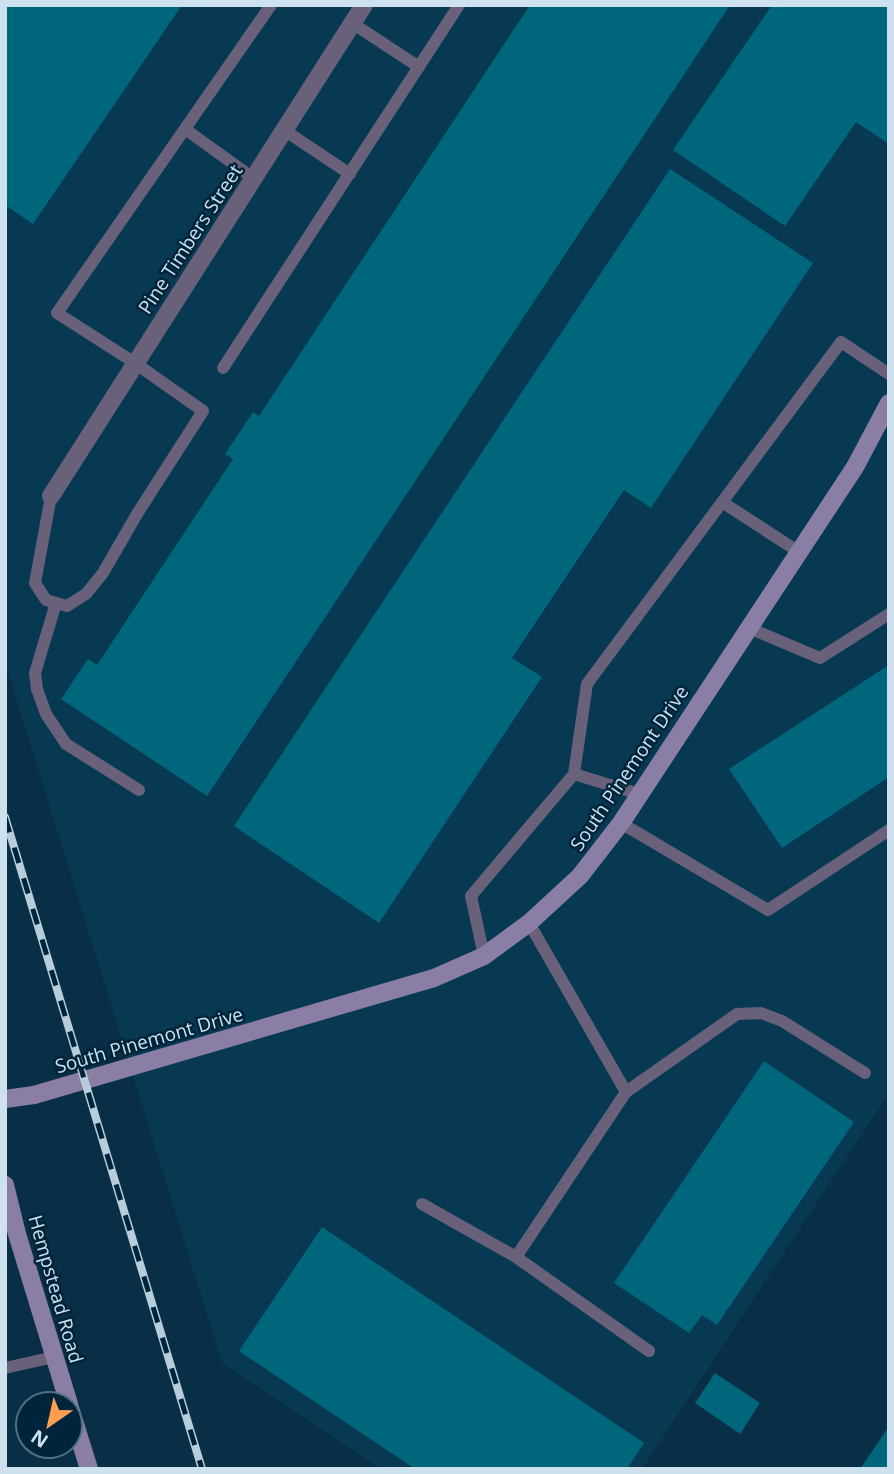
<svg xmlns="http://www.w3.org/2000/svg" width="894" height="1474" font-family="'Open Sans',sans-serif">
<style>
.built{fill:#073953}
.building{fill:#00667b}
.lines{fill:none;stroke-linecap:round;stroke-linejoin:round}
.lane{stroke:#686179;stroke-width:12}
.street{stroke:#686179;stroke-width:18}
.secondary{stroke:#8a7ea5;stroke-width:18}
.rail-casing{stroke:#b7cddc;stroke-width:8}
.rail{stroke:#00253a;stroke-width:5;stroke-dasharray:16;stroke-linecap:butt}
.labels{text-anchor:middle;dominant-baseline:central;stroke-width:5;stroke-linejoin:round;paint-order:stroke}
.street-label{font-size:19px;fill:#cde1ef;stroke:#00253a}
</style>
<rect width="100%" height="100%" fill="#082f45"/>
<path class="built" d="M5 5H889V1093L642 1469H381L222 1363 5 662Z"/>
<path class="building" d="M5 5H182L33 224 5 205Z
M530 5H730L207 796 61 699 88 659 97 665 233 459 225 454 253 412 259 416Z
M772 5H885L889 8V144L856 122 785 226 673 150Z
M670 169 813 263 651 508 624 490 512 658 542 677 379 923 234 826Z
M889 665V777L782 848 729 769Z
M764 1061 854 1122 717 1325 702 1315 689 1333 614 1283Z
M322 1227 644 1443 627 1469H415L239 1351Z
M715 1373 760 1403 740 1434 695 1403Z
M889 1426V1469H860Z"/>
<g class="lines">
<path class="lane" d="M352 23 419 67
M185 129 253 178
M284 130 350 174
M223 368 459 5
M51 496 35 583 46 600 67 606 86 594 103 573 137 514 203 411 135 363 57 313 271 5
M722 502 799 552
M56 603 35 673 37 689 46 714 66 744 139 790
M749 628 820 658 889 614
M639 794 574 774 587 684 841 342 889 374
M621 823 768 910 889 830
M529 923 626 1092 516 1257 649 1351
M484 956 471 896 574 774
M626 1092 737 1014 761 1013 782 1021 865 1073
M422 1204 516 1257
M5 1368 54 1357"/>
<path class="street" d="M51 496 364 5"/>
<path class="secondary" d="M5 1099 34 1095 434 978 484 956 529 923 580 876 621 823 855 467 889 403
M5 1185 17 1234 69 1404
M70 1408 89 1469"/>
<defs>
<path id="rail" d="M5 817 202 1469"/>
</defs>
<use href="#rail" class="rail-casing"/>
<use href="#rail" class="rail"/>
</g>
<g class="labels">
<g class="street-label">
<text transform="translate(190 239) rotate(-57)">Pine Timbers Street</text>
<text transform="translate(629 768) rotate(-56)">South Pinemont Drive</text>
<text transform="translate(149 1040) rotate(-16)">South Pinemont Drive</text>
<text transform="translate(56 1289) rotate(74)">Hempstead Road</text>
</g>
</g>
<rect width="894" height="1474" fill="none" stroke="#cde1ef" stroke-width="14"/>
<g transform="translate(49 1425) rotate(214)"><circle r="33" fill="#00253a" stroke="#527082" stroke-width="2"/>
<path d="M0-5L12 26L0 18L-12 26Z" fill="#fb9e50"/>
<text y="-10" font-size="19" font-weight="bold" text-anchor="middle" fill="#cde1ef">N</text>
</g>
</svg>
